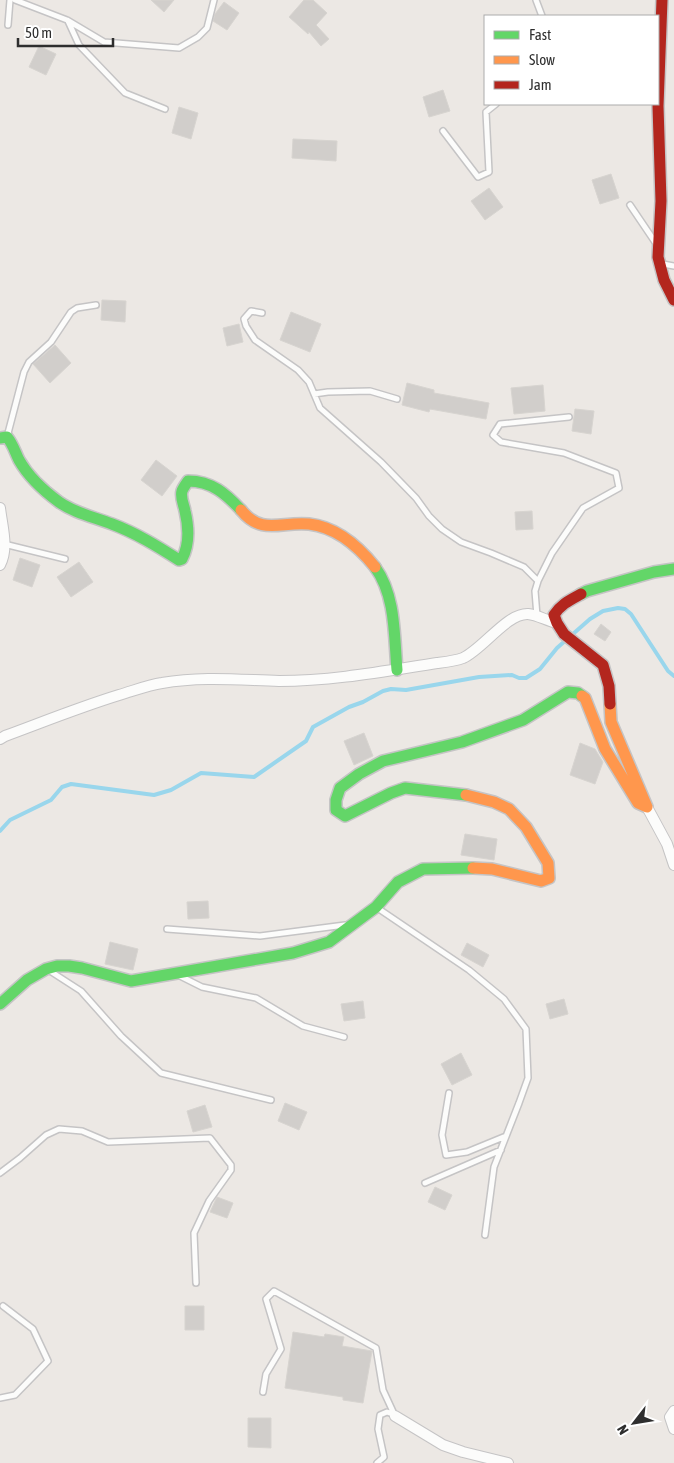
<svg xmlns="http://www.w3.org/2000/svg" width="674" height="1463" font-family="'Asap Condensed',sans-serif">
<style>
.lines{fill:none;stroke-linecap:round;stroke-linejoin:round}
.stream{stroke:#99d6ec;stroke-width:4}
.building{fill:#d1cecb;stroke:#d7d4d0}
.lane-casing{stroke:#c5c4c5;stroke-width:8}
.street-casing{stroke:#c5c4c5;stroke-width:12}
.fast-casing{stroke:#c5c4c5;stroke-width:14}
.slow-casing{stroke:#c5c4c5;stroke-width:14}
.jam-casing{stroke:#c5c4c5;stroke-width:14}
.lane{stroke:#fcfcfb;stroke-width:5}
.street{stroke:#fcfcfb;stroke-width:10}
.fast{stroke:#63d668;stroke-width:11}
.slow{stroke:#ff974d;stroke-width:11}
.jam{stroke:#b3261e;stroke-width:11}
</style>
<rect width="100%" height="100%" fill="#ece8e4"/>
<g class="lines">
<path class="stream" d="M0 831 10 820 51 800 62 787 71 784 154 795 171 790 201 773 254 777 306 741 313 727 349 707 363 702 383 691 391 689 406 690 479 677 512 675 519 678H526L540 669 557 648 590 619 603 611 618 608 625 609 631 614 668 671 674 676"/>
</g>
<path class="building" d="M151 0H174L164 12Z
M304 0H313L327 13 316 25 329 39 321 46 309 32 308 34 289 17Z
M224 2 239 13 227 30 213 21 215 14Z
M39 46 56 54 46 75 29 67Z
M443 90 450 111 429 117 423 97Z
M179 107 198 113 191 139 172 133Z
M293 139 337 141 336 161 292 158Z
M611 174 619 198 600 204 592 180Z
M489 188 503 207 485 220 471 201Z
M102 300 126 301 125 322 101 320Z
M291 312 321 324 310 352 280 340Z
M239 324 243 342 227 346 223 328Z
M55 345 71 363 50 383 33 364Z
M407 383 434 390V393L489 403 486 419 430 409 429 412 402 405Z
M543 385 545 411 514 414 511 388Z
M575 409 594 411 591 434 572 431Z
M156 460 177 476 162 496 141 480Z
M532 511 533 529 516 530 515 512Z
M20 558 40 565 32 587 13 580Z
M79 562 93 582 71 597 57 577Z
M601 624 611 632 605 641 594 634Z
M364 733 373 756 354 765 344 741Z
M580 743 595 749 603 762 595 784 570 775Z
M465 834 497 839 494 860 461 855Z
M208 901 209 918 188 919 187 902Z
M110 942 138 949 133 970 105 964Z
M467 943 489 955 483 967 461 955Z
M564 999 568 1014 550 1019 546 1004Z
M363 1001 365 1018 344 1021 341 1004Z
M461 1053 472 1075 452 1085 441 1064Z
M285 1103 307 1112 299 1130 278 1121Z
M205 1105 212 1127 193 1132 187 1111Z
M435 1187 452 1195 445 1210 428 1202Z
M217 1197 233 1203 227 1218 210 1212Z
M185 1306H204V1330H185Z
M293 1332 324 1337 325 1334 344 1337 342 1346 372 1351 363 1403 343 1400V1397L285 1388Z
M248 1418H271V1448L248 1447Z"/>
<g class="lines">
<defs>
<path id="lane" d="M15 0 67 20 104 42 179 48 198 37 207 28 214 0
M536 0 542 16
M68 21 79 45 125 93 165 109
M8 25 10 0
M443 131 478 177 489 172 486 112 496 104
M630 205 655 242
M663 264 674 266
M262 313 251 311 244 319 246 326 255 340 298 370 309 382 320 408 381 462 416 498 429 516 442 529 461 542 491 553 524 567 538 581 535 591 537 616
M314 394 328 392 370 391 397 399
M7 437 24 372 29 362 51 342 71 312 77 308 96 305
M4 544 65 559
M538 581 552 553 583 508 619 488 616 473 564 453 501 442 493 435 500 424 569 417
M376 907 469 970 504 999 526 1029 528 1078 519 1103 494 1167 485 1235
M167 929 260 936 345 925
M50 971 81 991 121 1036 161 1073 271 1100
M180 976 202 987 256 998 303 1026 344 1037
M449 1093 442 1135 446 1155 467 1152 506 1136
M0 1173 20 1158 46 1135 59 1129 82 1131 108 1142 210 1138 231 1165V1170L209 1201 194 1233 196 1283
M425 1183 501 1150
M263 1392 266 1374 281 1349 266 1299 274 1291 376 1348 383 1390 395 1416
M0 1398 15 1395 48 1361 33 1329 3 1306
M377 1463 384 1457 378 1429 380 1415 387 1412 395 1415"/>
<path id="street" d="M0 508C2 526 9 548 0 565
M0 739 5 736C43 722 80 707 119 695 133 691 148 685 162 683 202 676 240 680 279 681 333 681 385 671 437 663 445 662 455 661 463 658 483 649 507 613 528 614 538 615 547 621 557 623
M647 807 667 844 674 865
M674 1411 670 1417 674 1429
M395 1416 443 1445 463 1452 508 1463"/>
<path id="fast" d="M0 438 7 437C13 444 15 452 19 460 28 476 44 491 59 502 74 513 94 517 112 524 136 533 157 546 179 560L182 559C190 544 189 528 185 511 184 505 180 498 182 491 183 488 186 484 188 481 212 481 226 494 241 510
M375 567C396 596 394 636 397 670
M581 594 587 591 654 572 674 569
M466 795 405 788 391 793 345 816 336 810V800L340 788 359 774 383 761 462 742 523 720 568 692 578 693 582 696
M0 1004 27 980 46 969 57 966H69L82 968 131 981 293 953 329 942 376 907 398 882 423 869 473 868"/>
<path id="slow" d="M241 510C262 536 281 521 309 524 336 527 359 547 375 567
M582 696 585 698 605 749 638 803 647 807 611 722 610 704
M466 795 494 802 509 809 526 827 548 863 549 878 541 881 492 869 473 868"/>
<path id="jam" d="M662 0 658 106 661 201 658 257 664 280 674 300
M581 594C570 600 561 604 554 615L557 623 564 634 603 665 609 686 610 704"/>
</defs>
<use href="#lane" class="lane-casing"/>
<use href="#street" class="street-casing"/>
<use href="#fast" class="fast-casing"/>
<use href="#slow" class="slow-casing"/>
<use href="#jam" class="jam-casing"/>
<use href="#lane" class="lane"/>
<use href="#street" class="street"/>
<use href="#fast" class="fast"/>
<use href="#slow" class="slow"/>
<use href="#jam" class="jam"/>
</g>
<rect x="484" y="15" width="175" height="90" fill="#ffffff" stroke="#ababab"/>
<rect x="494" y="31" width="25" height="8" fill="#63d668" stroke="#ababab"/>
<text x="529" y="40" font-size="15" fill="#2e2e2e">Fast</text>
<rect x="494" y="56" width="25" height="8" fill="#ff974d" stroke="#ababab"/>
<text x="529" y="65" font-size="15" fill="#2e2e2e">Slow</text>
<rect x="494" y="81" width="25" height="8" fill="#b3261e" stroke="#ababab"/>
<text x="529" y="90" font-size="15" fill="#2e2e2e">Jam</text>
<g transform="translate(634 1423) rotate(239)" stroke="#ffffff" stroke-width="4" paint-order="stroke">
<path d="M0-4L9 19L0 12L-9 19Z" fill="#2e2e2e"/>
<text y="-8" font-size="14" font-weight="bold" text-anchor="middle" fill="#2e2e2e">N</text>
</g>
<path d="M18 38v8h95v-8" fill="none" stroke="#2e2e2e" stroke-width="2.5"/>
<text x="25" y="38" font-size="15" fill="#2e2e2e" stroke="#ffffff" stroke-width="4" paint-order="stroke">50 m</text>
</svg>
